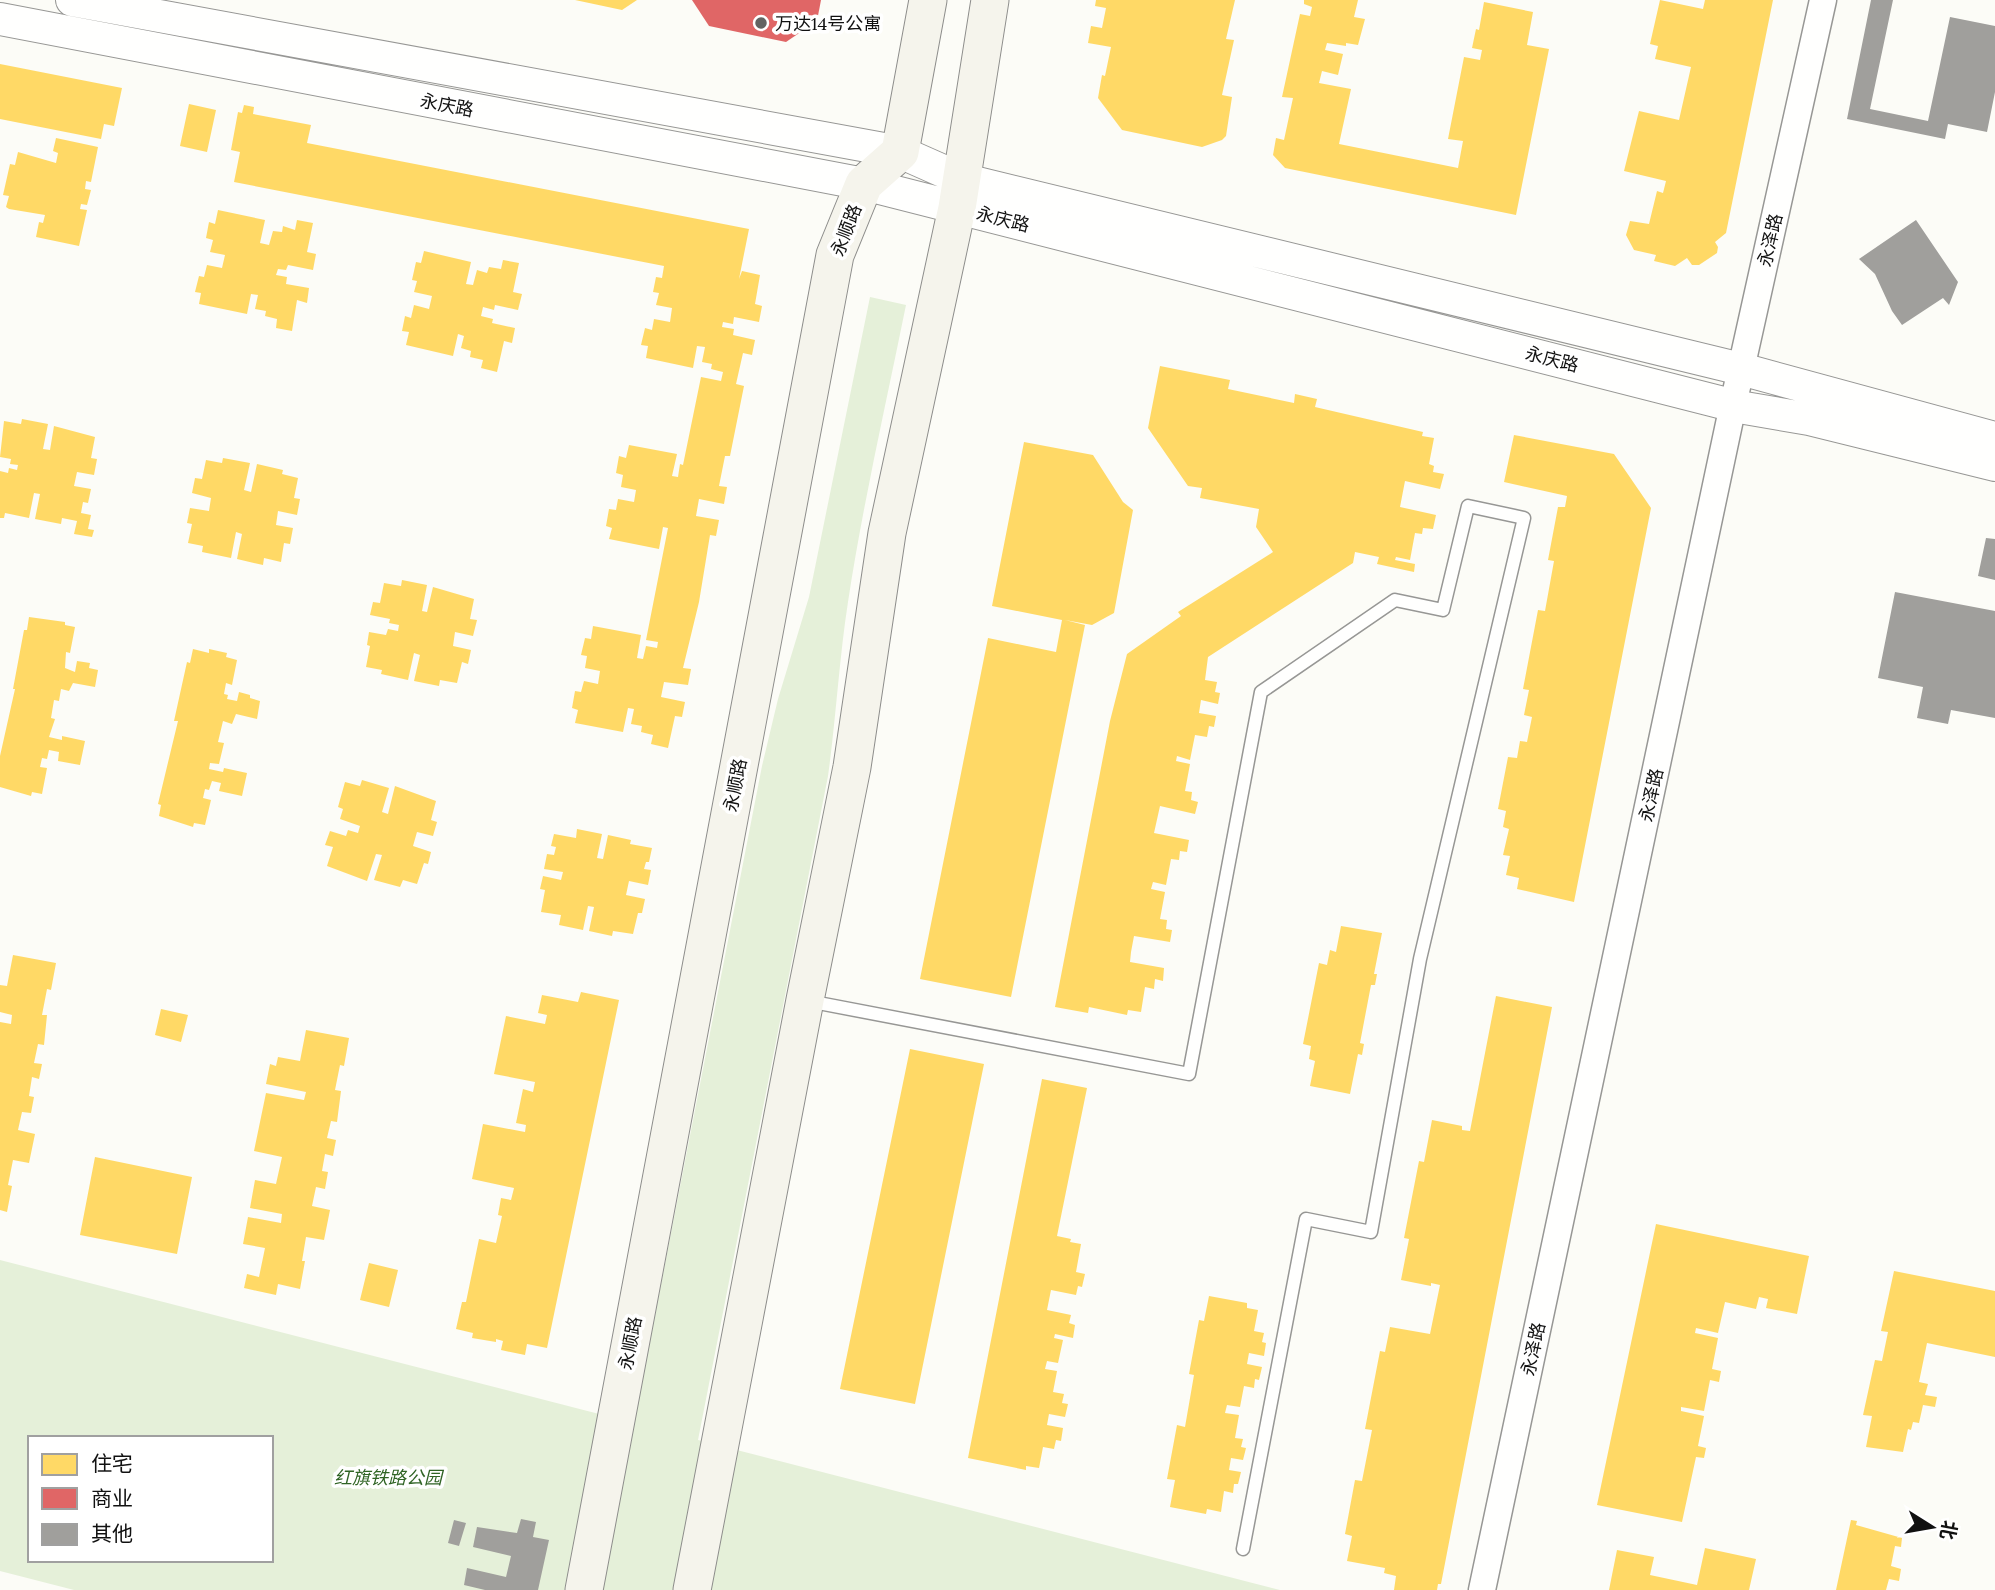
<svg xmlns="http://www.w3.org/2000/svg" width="1995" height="1590" font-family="Lora,'Noto Sans SC',serif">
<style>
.green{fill:#e5f0d9;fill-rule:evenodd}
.homes{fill:#ffd966}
.shops{fill:#e06666}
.building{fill:#a09f9c}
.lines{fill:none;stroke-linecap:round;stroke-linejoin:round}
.service-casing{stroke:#979795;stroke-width:15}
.minor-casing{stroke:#979795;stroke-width:29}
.tertiary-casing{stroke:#979795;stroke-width:34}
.secondary-casing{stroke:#8d8d8b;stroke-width:39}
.service{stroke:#fffffe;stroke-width:12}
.minor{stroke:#fffffe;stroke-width:26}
.tertiary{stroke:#fffffe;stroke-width:32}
.secondary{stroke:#f5f4ec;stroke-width:37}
.poi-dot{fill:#636362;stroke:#fff;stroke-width:2.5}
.labels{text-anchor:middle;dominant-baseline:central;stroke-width:7;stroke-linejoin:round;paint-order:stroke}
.poi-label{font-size:18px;fill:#111;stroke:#fff;text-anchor:start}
.street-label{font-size:18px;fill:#111;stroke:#fff}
.park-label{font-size:18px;font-style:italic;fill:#306425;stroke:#fff}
</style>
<rect width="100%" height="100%" fill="#fcfcf7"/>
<path class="green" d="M870 297 906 305C886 404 863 503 848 602 839 660 836 719 828 776L698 1440 1280 1590H74L0 1571V1260L634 1423 762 766 778 699 809 597ZM30 1438H271V1560H30Z"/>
<path class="homes" d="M575 0H637L622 10Z
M1096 0H1235L1226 39 1234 40 1222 95 1232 97 1226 136 1222 140 1202 147 1122 130 1098 98 1102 75 1105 76 1111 47 1088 43 1091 26 1102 28 1106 8 1095 6Z
M1304 0H1358L1354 17 1365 19 1358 45 1346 43V46L1327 43 1325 50 1343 54 1338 75 1322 71 1319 83 1351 89 1339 144 1458 168 1463 141 1448 139 1464 57 1480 60 1482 50 1472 48 1476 29 1479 30 1484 2 1533 12 1527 45 1549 49 1516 215 1285 168 1273 155 1276 138 1284 140 1293 98 1282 97 1300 14 1310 16 1312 7 1304 4Z
M1660 0 1703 9 1705 0H1773L1726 233 1715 242 1718 247 1717 253 1699 265H1692L1687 258 1675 266 1654 261 1656 255 1634 250 1626 235 1630 221 1649 224 1657 191 1663 193 1666 181 1624 171 1639 111 1679 120 1691 67 1655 59 1658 46 1650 44Z
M0 64 122 88 114 126 104 124 101 139 0 119Z
M189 104 216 110 207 152 180 146Z
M244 105 254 107 253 114 311 125 307 143 749 229 739 279 742 271 760 275 755 304 762 306 759 322 734 317 733 324 723 322 722 327 734 329 733 335 755 340 752 355 743 353 736 384 744 386 730 456H725L719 486 727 487 724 504 699 499 696 516 719 520 716 536 710 535 699 602 683 668 691 669 688 685 664 682 661 697 685 702 682 717 675 716 668 748 651 744 653 735 641 732 642 726 631 724 634 709 628 708 623 732 575 723 578 710 572 708 575 691 581 692 584 681 598 684 600 671 585 668 587 656 581 655 585 638 591 639 593 626 641 635 637 658 643 659 646 646 657 648 658 642 646 640 668 528 663 527 659 549 609 539 612 528 606 526 609 509 616 510 618 499 634 502 636 490 621 487 623 475 616 473 619 456 626 458 629 445 677 454 672 476 678 477 680 464 683 465 701 377 721 381 723 372 711 369 712 364 702 362 705 347 697 346 693 368 646 358 648 346 641 345 645 328 652 330 654 319 670 322 672 308 656 305 659 293 653 292 656 277 662 278 664 266 234 182 240 152 231 150 238 112 242 113Z
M56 138 98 147 91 182 86 181 85 189 91 190 87 205 81 204 80 209 87 210 79 246 36 237 39 222 43 223 45 215 9 209 6 207 9 196 3 195 10 164 15 165 18 152 56 163 58 153 53 151Z
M218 210 265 220 260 243 269 245 273 231 282 232 283 226 295 230 297 220 313 223 307 252 316 254 313 270 288 265 286 270 278 269 276 275 287 277 286 284 309 288 307 303 297 300 292 331 276 328 277 319 265 316 266 311 255 309 258 295 251 294 247 314 199 304 201 293 195 292 199 276 204 277 207 265 222 268 225 255 210 252 213 240 206 238 209 222 215 224Z
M424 251 471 262 466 284 473 285 477 270 487 273 489 267 501 269 503 260 519 263 513 292 522 294 518 310 495 305 494 310 483 307 481 316 493 319 492 323 515 328 512 343 504 341 497 372 481 368 483 360 470 357 471 351 461 348 464 336 458 334 453 356 406 345 409 332 402 331 405 316 411 318 414 305 429 309 432 296 414 292 417 281 412 280 416 262 421 263Z
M1160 366 1230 380 1228 389 1294 403 1295 394 1317 399 1315 407 1423 432 1422 436 1434 438 1429 464 1434 466 1433 472 1444 474 1440 489 1405 481 1400 507 1436 515 1433 529 1423 528 1422 534 1415 533 1410 560 1396 557 1395 560 1415 564 1414 572 1377 564 1379 557 1355 552 1353 563 1208 657 1205 680 1217 682 1215 692 1220 693 1218 704 1201 700 1199 713 1216 716 1214 727 1209 726 1207 737 1195 735 1190 760 1177 756 1176 761 1190 764 1185 791 1192 792 1191 800 1198 802 1195 814 1160 806 1154 833 1189 840 1187 852 1180 851 1179 860 1171 859 1166 885 1153 882 1151 889 1165 892 1160 919 1167 920 1166 929 1172 930 1170 942 1134 936 1131 952 1130 962 1164 968 1163 981 1155 979 1154 989 1145 987 1141 1012 1128 1010 1127 1015 1089 1007 1088 1013 1055 1007 1110 721 1127 654 1181 616 1178 612 1273 552 1256 527 1259 509 1200 498 1202 488 1188 486 1148 428Z
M22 419 48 424 43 449 50 450 54 426 95 437 91 458 97 459 94 475 77 472 74 486 91 489 88 503 83 502 81 513 91 515 88 529 94 530 92 537 74 534 77 521 62 518 61 524 35 519 40 494 34 493 29 518 5 513 4 518H0V471L8 473 9 468 17 470 18 465 10 464 11 459 0 457 4 421 21 424Z
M1514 435 1614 454 1651 508 1574 902 1517 889 1519 878 1506 875 1510 856 1503 855 1509 829 1503 827 1506 811 1498 809 1508 757 1517 758 1520 741 1527 742 1532 717 1524 715 1529 690 1523 689 1538 610 1545 611 1554 561 1548 560 1558 507H1565L1567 496 1504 482Z
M1024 442 1093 455 1123 502 1133 510 1114 613 1092 625 1065 620 1085 625 1011 997 920 979 988 638 1056 652 1062 620 992 606Z
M223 458 250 463 244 490 251 492 257 464 283 470 282 474 298 478 294 498 300 499 297 515 278 511 276 525 293 528 290 544 284 543 281 562 264 558 263 565 237 559 242 534 236 532 231 558 202 552 203 546 188 543 192 524 187 523 190 508 209 511 211 498 192 493 195 478 202 479 206 460 222 463Z
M402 580 427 585 422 611 427 612 433 587 474 599 470 619 477 620 473 636 455 632 453 646 471 650 468 664 462 662 457 683 440 680 439 686 414 681 420 655 414 653 408 680 381 674 382 670 366 667 370 646 367 645 369 632 386 635 388 629 398 631 399 625 389 623 390 619 370 615 373 602 380 603 384 583 401 586Z
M29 617 65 622V625L75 627 70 653 66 652 65 668 75 672 77 661 90 663 89 668 98 670 95 687 73 683 69 691 61 689 59 701 54 700 51 718 55 719 49 737 62 740V736L85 741 80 765 58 761 59 752 49 750 47 759 42 758 40 767 47 768 42 794 32 792 31 796 0 787V756L15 689H13L24 630H27Z
M193 649 209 653V649L227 653 226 657 237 660 232 685 226 683 224 694 228 695 227 699 237 701 239 692 250 695V698L260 701 257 719 236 714 232 724 223 721 218 742 224 743 219 764 210 763 209 769 223 772 224 768 247 773 242 796 219 791 221 783 212 781 209 790 205 789 203 798 211 800 205 825 194 823 193 827 159 816 161 805 158 804 178 721H174L187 662 190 663Z
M362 780 389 788 382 812 388 814 395 786 436 801 431 820 437 822 433 836 417 832 413 846 431 852 428 864 424 863 417 884 403 880 400 887 374 880 382 855 376 854 367 881 327 866 333 847 325 845 330 831 346 836 348 830 358 833 360 826 340 819 343 809 338 807 345 782 360 786Z
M577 829 602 834 597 858 603 859 608 835 631 840 630 844 652 848 649 862H646L644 869 651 870 648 885 629 881 626 895 645 899 642 913H638L633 934 613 931 612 936 589 931 594 907 588 906 583 930 559 925 561 915 541 912 545 890 540 889 543 876 561 880 563 872 544 869 547 854 554 855 556 847 551 846 554 834 576 838Z
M1341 926 1382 933 1374 974H1377L1375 985H1371L1360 1043 1364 1044 1362 1055 1358 1054 1350 1094 1310 1086 1315 1061 1309 1059 1311 1046 1303 1044 1319 963 1327 965 1330 950 1336 952Z
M13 955 56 963 51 990 47 989 42 1015H47L44 1045 38 1044 34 1063 42 1064 39 1079 32 1077 29 1096 34 1097 31 1113 22 1112 18 1130 35 1134 29 1163 13 1160 8 1185 12 1186 7 1212 0 1210V1022L11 1024 12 1015 0 1012V985L7 986Z
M581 992 619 1000 547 1348 527 1344 525 1355 501 1350 503 1341 496 1339V1342L472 1338 473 1333 456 1329 462 1302H466L479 1239 496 1243 502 1216 498 1215 501 1198 511 1200 514 1188 472 1179 483 1124 525 1132 526 1125 516 1123 523 1089 533 1092 535 1082 494 1074 506 1016 545 1024 547 1015 538 1013 542 995 578 1002Z
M1496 996 1552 1007 1441 1584H1438L1437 1590H1394L1396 1576 1384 1573 1385 1568 1347 1561 1352 1536 1345 1534 1355 1480 1362 1481 1372 1430 1365 1429 1380 1351 1385 1352 1390 1327 1430 1334 1440 1285 1431 1283V1286L1401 1280 1409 1239 1404 1238 1419 1161 1424 1162 1432 1120 1462 1126V1130L1470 1131Z
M161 1009 188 1015 181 1042 155 1035Z
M306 1030 349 1038 344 1066 340 1065 335 1090 341 1091 337 1122 331 1121 327 1138 336 1140 333 1156 325 1154 322 1171 328 1172 325 1189 316 1187 312 1206 330 1210 324 1240 306 1237 302 1261H305L300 1289 278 1284 276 1295 244 1288 247 1274 259 1277 265 1248 243 1244 248 1217 281 1223 282 1214 250 1208 255 1180 276 1184 282 1157 254 1151 266 1093 304 1100 306 1092 266 1084 270 1064 276 1066 278 1057 300 1061Z
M910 1049 984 1064 915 1404 840 1389Z
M1042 1079 1087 1088 1057 1236 1071 1239 1070 1242 1081 1244 1076 1272 1085 1274 1082 1287 1078 1286 1076 1295 1051 1290 1047 1310 1071 1315 1069 1323 1075 1325 1073 1338 1055 1334 1054 1338 1063 1340 1058 1363 1047 1361 1045 1369 1057 1371 1053 1392 1064 1394 1062 1403 1068 1404 1065 1417 1049 1414 1047 1425 1063 1428 1061 1441 1056 1440 1054 1449 1043 1447 1039 1468 1026 1466V1470L968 1458Z
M95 1157 192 1177 177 1254 80 1235Z
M1656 1224 1809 1256 1797 1314 1766 1308 1768 1299 1759 1297 1756 1309 1725 1302 1718 1333 1696 1328 1695 1333 1718 1338 1712 1369 1721 1371 1719 1382 1710 1380 1704 1411 1681 1407V1411L1704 1416 1698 1446 1706 1448 1704 1458 1696 1457 1682 1522 1597 1505Z
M369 1263 398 1270 389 1307 360 1300Z
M1894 1271 1995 1291V1357L1927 1343 1919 1382 1928 1384 1925 1395 1937 1397 1935 1407 1923 1405 1919 1423 1913 1422 1911 1430 1908 1429 1903 1452 1866 1447 1872 1416 1863 1415 1875 1360 1882 1361 1888 1332 1881 1331Z
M1209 1296 1247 1303V1308L1258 1310 1254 1331 1264 1333 1262 1342 1266 1343 1264 1356 1249 1353 1247 1364 1262 1367 1259 1380 1255 1379 1254 1388 1244 1386 1240 1407 1227 1405 1225 1413 1239 1415 1235 1438 1243 1439 1241 1447 1246 1448 1243 1460 1231 1458 1229 1470 1241 1472 1238 1484H1234L1233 1493 1224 1491 1221 1512 1207 1509 1206 1514 1170 1507 1175 1480 1167 1479 1177 1425 1185 1427 1194 1375 1189 1374 1199 1320 1204 1321Z
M1851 1520 1857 1521 1856 1525 1902 1538 1901 1547 1895 1546 1891 1566 1901 1569 1899 1581 1889 1579 1886 1590H1836Z
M1705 1548 1756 1559 1749 1590H1609L1617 1550 1654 1557 1650 1575 1697 1585Z"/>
<path class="shops" d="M692 0H821L817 21 786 42 709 26Z"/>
<path class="building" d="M1871 0H1893L1870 109 1928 121 1950 17 1995 26V92L1987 132 1948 124 1945 139 1847 119Z
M1916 220 1958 282 1949 305 1943 298 1902 325 1892 311 1875 274 1859 259Z
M1986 538 1995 539V580L1978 576Z
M1895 592 1995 611V718L1951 710 1948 724 1917 718 1923 687 1878 678Z
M521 1519 536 1522 533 1537 549 1540 538 1590H485L464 1585 467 1568 506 1577 511 1556 473 1547 477 1527 517 1533Z
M454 1520 466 1523 459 1546 448 1543Z"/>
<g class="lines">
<defs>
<path id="service" d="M808 1001 1189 1074 1261 692 1395 600 1443 610 1468 506 1524 518 1420 959 1371 1232 1306 1219 1243 1549"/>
<path id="minor" d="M1482 1590 1733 405 1823 0"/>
<path id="tertiary" d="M72 0 900 152 961 179 1741 369 1995 438
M0 19 864 184 1739 407 1809 419 1995 465"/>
<path id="secondary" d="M584 1590 835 255 864 184 900 152 928 0
M692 1590 805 1000 852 767 887 533 957 208 990 0"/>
</defs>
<use href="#service" class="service-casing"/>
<use href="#minor" class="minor-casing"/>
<use href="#tertiary" class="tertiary-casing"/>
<use href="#secondary" class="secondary-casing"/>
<use href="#service" class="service"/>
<use href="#minor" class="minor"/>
<use href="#tertiary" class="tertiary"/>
<use href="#secondary" class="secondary"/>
</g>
<circle class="poi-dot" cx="761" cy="23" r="7"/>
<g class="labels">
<g class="poi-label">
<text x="775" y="23">万达14号公寓</text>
</g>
<g class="street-label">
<text transform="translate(447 105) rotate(11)">永庆路</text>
<text transform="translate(1003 219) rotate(14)">永庆路</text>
<text transform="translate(846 230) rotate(-69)">永顺路</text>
<text transform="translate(1770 240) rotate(-77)">永泽路</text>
<text transform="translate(1552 359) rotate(14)">永庆路</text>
<text transform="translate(735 785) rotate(-79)">永顺路</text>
<text transform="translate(1651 795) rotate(-78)">永泽路</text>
<text transform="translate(630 1343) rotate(-79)">永顺路</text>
<text transform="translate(1533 1349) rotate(-78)">永泽路</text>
</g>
<g class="park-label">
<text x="388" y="1477">红旗铁路公园</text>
</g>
</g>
<rect x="28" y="1436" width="245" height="126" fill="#ffffff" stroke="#a0a0a0" stroke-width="2"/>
<rect x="42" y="1454" width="35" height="21" fill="#ffd966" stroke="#a0a0a0" stroke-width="2"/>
<text x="91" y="1471" font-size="21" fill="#111111">住宅</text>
<rect x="42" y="1488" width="35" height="21" fill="#e06666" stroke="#a0a0a0" stroke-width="2"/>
<text x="91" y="1506" font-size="21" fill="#111111">商业</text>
<rect x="42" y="1524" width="35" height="21" fill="#a09f9c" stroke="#a0a0a0" stroke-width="2"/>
<text x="91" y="1541" font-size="21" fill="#111111">其他</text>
<g transform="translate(1932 1527) rotate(101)" stroke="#ffffff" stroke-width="5" paint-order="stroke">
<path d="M0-5L12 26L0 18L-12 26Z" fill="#111111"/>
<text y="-10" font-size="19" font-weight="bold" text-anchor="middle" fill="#111111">北</text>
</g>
</svg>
